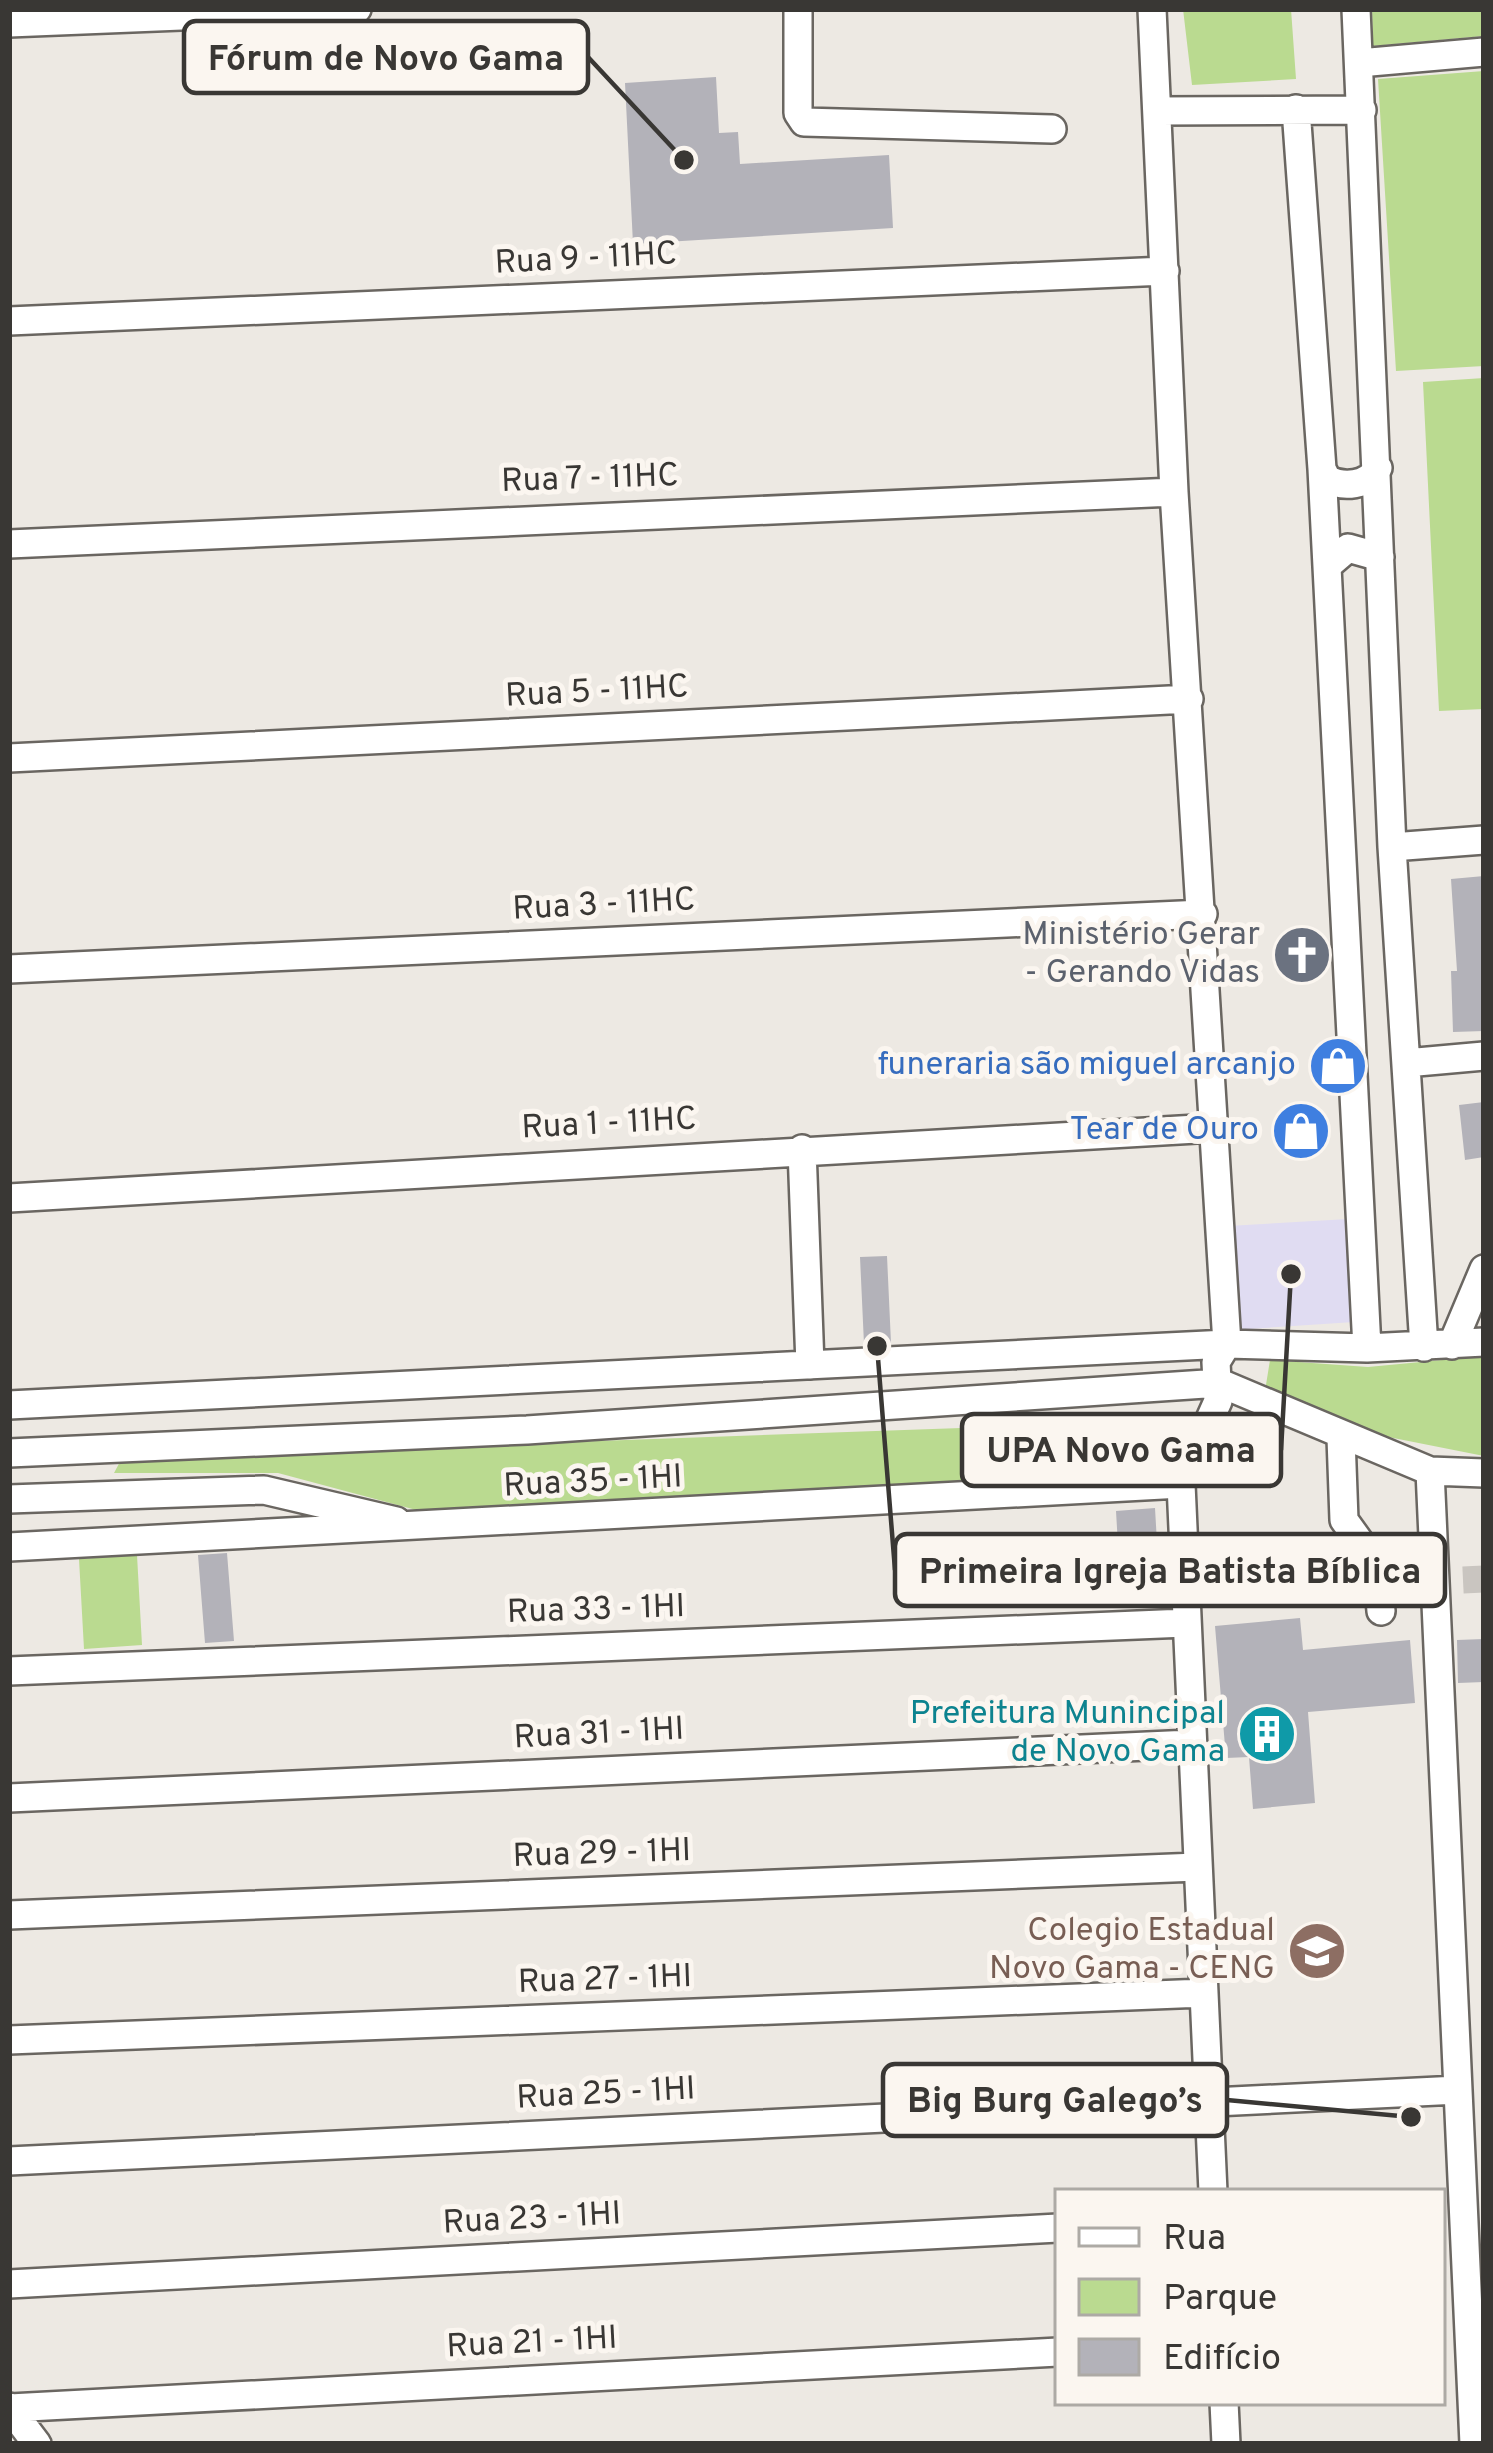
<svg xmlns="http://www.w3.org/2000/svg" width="1493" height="2453" font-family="Overpass,sans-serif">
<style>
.medical{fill:#e0dcf2}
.green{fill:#bada90}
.building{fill:#b3b2b9}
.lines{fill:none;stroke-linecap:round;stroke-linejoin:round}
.minor-tunnel{stroke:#c9c5c0;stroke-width:27;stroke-dasharray:27 14;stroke-linecap:butt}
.minor-casing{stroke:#6a6661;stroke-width:32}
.minor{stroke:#fff;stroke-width:27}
.labels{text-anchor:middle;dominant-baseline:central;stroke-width:10;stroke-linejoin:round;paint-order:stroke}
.street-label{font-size:33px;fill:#393734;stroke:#fbf6f0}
.worship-label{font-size:33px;fill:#5b616d;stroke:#fbf6f0;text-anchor:end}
.shop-label{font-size:33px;fill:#366cbe;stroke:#fbf6f0;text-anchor:end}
.culture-label{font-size:33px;fill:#0d838f;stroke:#fbf6f0;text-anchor:end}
.education-label{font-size:33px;fill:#785e54;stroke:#fbf6f0;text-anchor:end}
.leader{fill:none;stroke:#393734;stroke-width:4.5}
.callout-dot{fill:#393734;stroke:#fbf6f0;stroke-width:4.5}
.callout{fill:#fbf6f0;stroke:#393734;stroke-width:4.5}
.callout-label{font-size:36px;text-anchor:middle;font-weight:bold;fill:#393734}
</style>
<rect width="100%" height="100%" fill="#ede9e3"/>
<path class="medical" d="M1348 1219 1354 1322 1234 1330 1228 1226Z"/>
<path class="green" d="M1183 9H1291L1296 79 1192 85Z
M1372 9H1484V36L1373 46Z
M1484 71V366L1396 371 1378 79Z
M1484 378V709L1439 711 1423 382Z
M1484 1356V1456L1343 1428 1265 1391 1270 1360 1368 1367Z
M1184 1420 1172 1471 420 1511 278 1473H114L122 1458Z
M137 1555 142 1645 84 1649 79 1559Z"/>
<path class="building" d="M716 77 719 133 738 132 740 164 889 155 893 228 633 244 625 83Z
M1484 876V1031L1453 1032 1451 971H1457L1451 879Z
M1484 1102V1157L1465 1160 1459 1105Z
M887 1256 891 1343 864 1344 860 1257Z
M1155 1508 1160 1594 1121 1596 1116 1511Z
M227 1553 234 1641 205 1643 198 1555Z
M1300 1618 1303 1650 1410 1640 1415 1703 1308 1712 1315 1803 1253 1809 1249 1757 1226 1758 1215 1626Z
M1484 1639V1682L1458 1683 1457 1640Z"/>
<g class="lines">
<path class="minor-tunnel" d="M1463 1580 1484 1579"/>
<defs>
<path id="minor" d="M798 9V113L804 122 1052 129
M1152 9 1174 492 1227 1344 1216 1362 1218 1401 1181 1484 1213 2192
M1356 9 1392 847 1424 1347
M9 23 357 9
M1359 63 1484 52
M1296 109 1322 469 1367 1348
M1158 111 1362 110
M9 321 1165 271
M1322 469 1327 479C1343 488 1368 486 1378 468
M9 544 1174 492
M1327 566 1348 548 1380 557
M9 758 1189 699
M1392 847 1484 840
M9 969 1203 914
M1406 1063 1484 1056
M802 1149 810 1365
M9 1198 1214 1128
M1452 1345 1484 1269
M9 1405 1227 1344 1367 1348 1484 1342
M1341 1438 1344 1520 1377 1566 1381 1611
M9 1453 527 1430 1220 1383 1430 1471 1484 1473
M1430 1471 1474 2444
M9 1499 264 1490 396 1521
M9 1547 1181 1484
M9 1671 1186 1623
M9 1798 1191 1744
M9 1915 1197 1867
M9 2040 1204 1993
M9 2161 1458 2090
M9 2284 1058 2228
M1224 2402 1226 2444
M9 2407 37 2444
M10 2408 1058 2352"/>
</defs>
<use href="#minor" class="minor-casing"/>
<use href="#minor" class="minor"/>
</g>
<defs>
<symbol id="church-disc" viewBox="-11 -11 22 22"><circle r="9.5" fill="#6b7280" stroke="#fbf6f0"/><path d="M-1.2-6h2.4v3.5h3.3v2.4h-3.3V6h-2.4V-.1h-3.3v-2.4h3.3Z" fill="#fff"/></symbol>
<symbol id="shop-disc" viewBox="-11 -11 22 22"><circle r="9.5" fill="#3f7fe0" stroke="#fbf6f0"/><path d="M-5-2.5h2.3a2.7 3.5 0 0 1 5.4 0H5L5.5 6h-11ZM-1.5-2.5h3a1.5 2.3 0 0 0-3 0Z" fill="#fff"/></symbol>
<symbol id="building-disc" viewBox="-11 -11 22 22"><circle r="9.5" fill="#0f9aa8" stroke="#fbf6f0"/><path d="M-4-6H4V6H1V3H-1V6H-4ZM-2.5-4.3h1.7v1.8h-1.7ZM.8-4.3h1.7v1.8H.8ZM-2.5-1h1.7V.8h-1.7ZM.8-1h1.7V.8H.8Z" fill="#fff"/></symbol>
<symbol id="school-disc" viewBox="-11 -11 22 22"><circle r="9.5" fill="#8d6e63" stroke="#fbf6f0"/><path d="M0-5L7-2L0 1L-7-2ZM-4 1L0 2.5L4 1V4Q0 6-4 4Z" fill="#fff"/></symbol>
</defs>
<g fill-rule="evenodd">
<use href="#church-disc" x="1269" y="922" width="66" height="66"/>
<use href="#shop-disc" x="1305" y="1033" width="66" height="66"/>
<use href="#shop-disc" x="1268" y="1098" width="66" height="66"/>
<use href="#building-disc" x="1234" y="1701" width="66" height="66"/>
<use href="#school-disc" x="1284" y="1918" width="66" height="66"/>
</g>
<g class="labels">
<g class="street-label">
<text transform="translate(586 260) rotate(-3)">Rua 9 - 11HC</text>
<text transform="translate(590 480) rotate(-2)">Rua 7 - 11HC</text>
<text transform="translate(597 693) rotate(-3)">Rua 5 - 11HC</text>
<text transform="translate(604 906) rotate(-3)">Rua 3 - 11HC</text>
<text transform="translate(609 1125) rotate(-3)">Rua 1 - 11HC</text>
<text transform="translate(593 1483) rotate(-3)">Rua 35 - 1HI</text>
<text transform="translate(596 1611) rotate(-2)">Rua 33 - 1HI</text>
<text transform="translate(599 1735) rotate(-3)">Rua 31 - 1HI</text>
<text transform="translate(602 1855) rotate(-2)">Rua 29 - 1HI</text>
<text transform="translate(605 1981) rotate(-2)">Rua 27 - 1HI</text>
<text transform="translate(606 2095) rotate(-3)">Rua 25 - 1HI</text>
<text transform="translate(532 2220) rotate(-3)">Rua 23 - 1HI</text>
<text transform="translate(532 2344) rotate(-3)">Rua 21 - 1HI</text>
</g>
<g class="worship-label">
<text x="1260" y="936">Ministério Gerar<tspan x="1260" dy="38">- Gerando Vidas</tspan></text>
</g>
<g class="shop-label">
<text x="1296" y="1066">funeraria são miguel arcanjo</text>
<text x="1259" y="1131">Tear de Ouro</text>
</g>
<g class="culture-label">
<text x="1225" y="1715">Prefeitura Munincipal<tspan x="1225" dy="38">de Novo Gama</tspan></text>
</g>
<g class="education-label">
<text x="1275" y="1932">Colegio Estadual<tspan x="1275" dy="38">Novo Gama - CENG</tspan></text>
</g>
</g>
<path class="leader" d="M684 160L588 57M1291 1274L1281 1450M877 1346L895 1570M1411 2117L1227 2100"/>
<g class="callout-dot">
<circle cx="684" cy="160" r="12"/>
<circle cx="1291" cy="1274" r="12"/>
<circle cx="877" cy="1346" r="12"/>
<circle cx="1411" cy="2117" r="12"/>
</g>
<g class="callout">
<rect x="184" y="21" width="404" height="72" rx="12"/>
<rect x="962" y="1414" width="319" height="72" rx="12"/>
<rect x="895" y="1534" width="550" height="72" rx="12"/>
<rect x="883" y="2064" width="344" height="72" rx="12"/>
</g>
<g class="callout-label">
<text x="386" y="70">Fórum de Novo Gama</text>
<text x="1121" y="1462">UPA Novo Gama</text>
<text x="1170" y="1583">Primeira Igreja Batista Bíblica</text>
<text x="1055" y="2112">Big Burg Galego’s</text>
</g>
<rect width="1493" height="2453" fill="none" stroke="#393734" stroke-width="24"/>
<rect x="1055" y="2189" width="390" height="216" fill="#fbf6f0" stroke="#adaaa5" stroke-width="3"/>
<rect x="1079" y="2228" width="60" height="18" fill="#ffffff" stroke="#adaaa5" stroke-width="3"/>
<text x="1163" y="2249" font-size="36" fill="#393734">Rua</text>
<rect x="1079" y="2279" width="60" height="36" fill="#bada90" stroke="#adaaa5" stroke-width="3"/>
<text x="1163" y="2309" font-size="36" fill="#393734">Parque</text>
<rect x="1079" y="2339" width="60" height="36" fill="#b3b2b9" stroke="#adaaa5" stroke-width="3"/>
<text x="1163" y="2369" font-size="36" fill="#393734">Edifício</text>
</svg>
